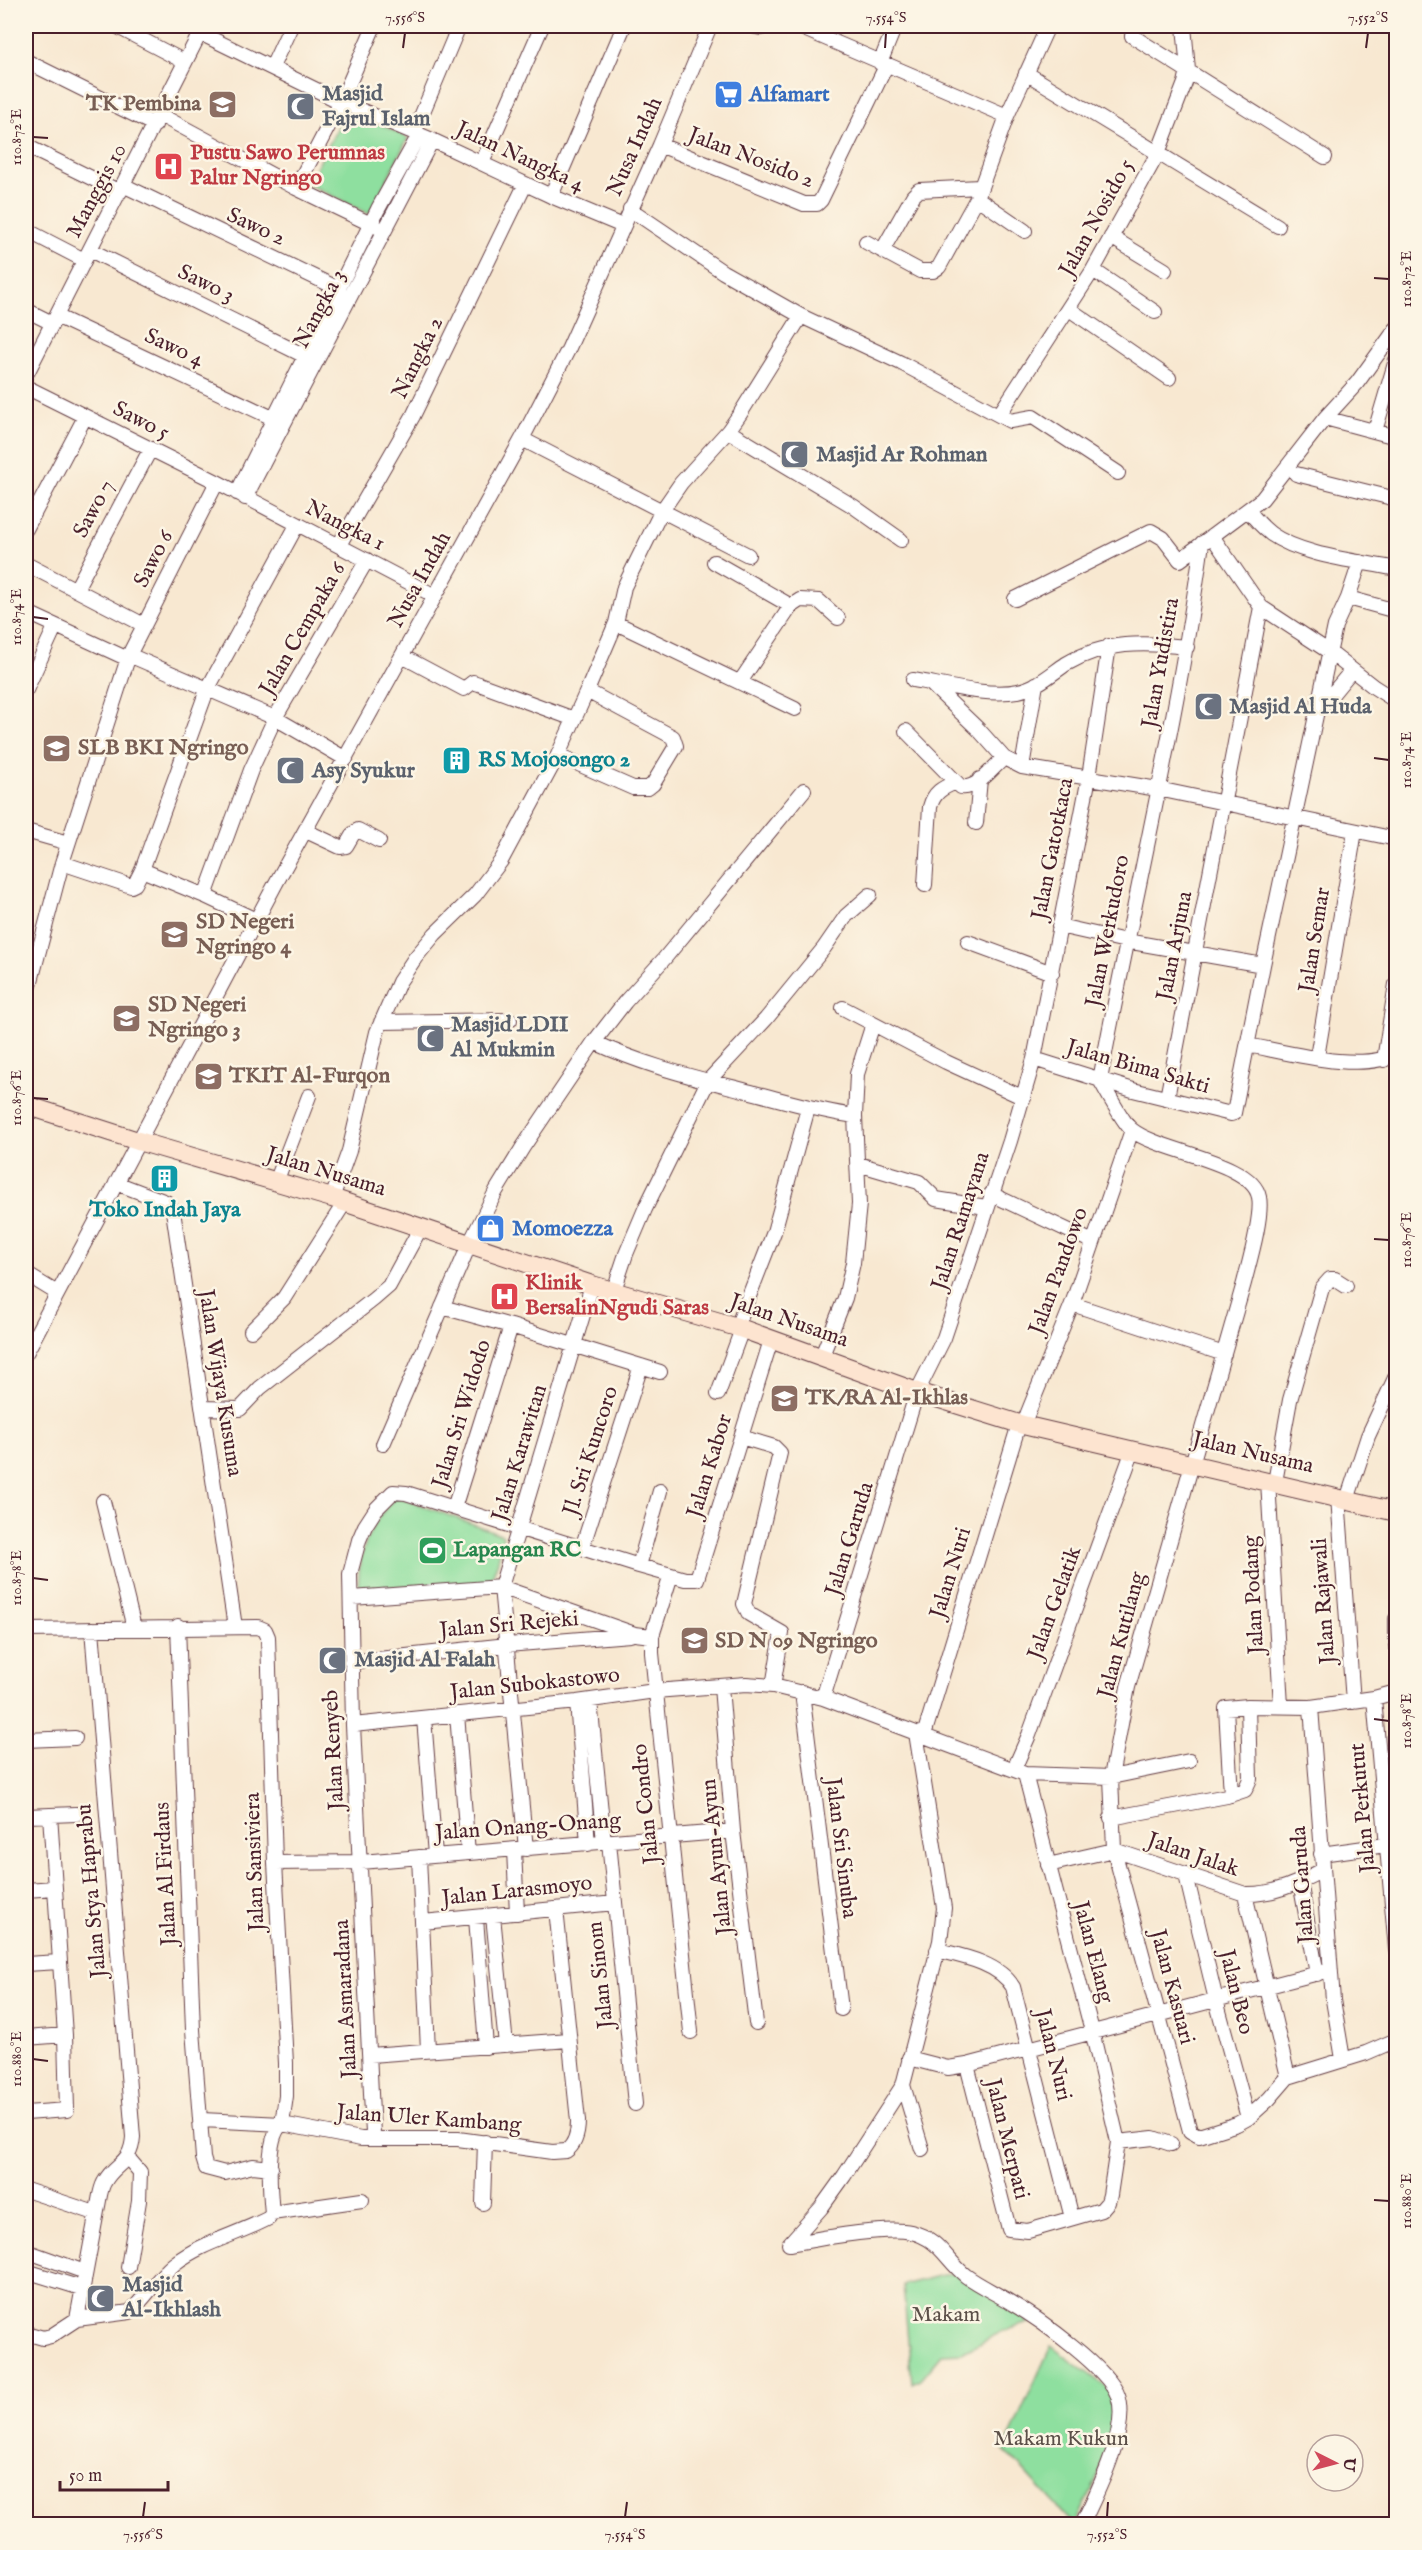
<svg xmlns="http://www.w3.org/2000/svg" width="1422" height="2550" font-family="'IM FELL English',serif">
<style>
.green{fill:#8edf9f;stroke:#6c7f65;stroke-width:1.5}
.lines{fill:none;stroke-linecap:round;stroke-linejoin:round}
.street-casing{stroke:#643d44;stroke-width:16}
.secondary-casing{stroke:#643d44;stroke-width:20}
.street{stroke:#fff;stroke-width:14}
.secondary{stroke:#fde4d0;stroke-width:18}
.ticks{fill:none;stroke:#4a1f2b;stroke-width:2}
.labels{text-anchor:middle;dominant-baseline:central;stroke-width:5;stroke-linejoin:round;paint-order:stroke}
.worship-label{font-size:22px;font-weight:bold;fill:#5b616d;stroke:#fcf5e5;text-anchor:start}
.shop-label{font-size:22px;font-weight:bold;fill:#366cbe;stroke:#fcf5e5;text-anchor:start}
.education-label{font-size:22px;font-weight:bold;fill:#785e54;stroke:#fcf5e5;text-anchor:start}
.street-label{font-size:22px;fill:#4a1f2b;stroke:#fcf5e5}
.health-label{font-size:22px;font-weight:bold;fill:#be3a42;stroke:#fcf5e5;text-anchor:start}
.culture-label{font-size:22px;font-weight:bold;fill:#0d838f;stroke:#fcf5e5;text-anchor:start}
.leisure-label{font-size:22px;font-weight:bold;fill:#27864d;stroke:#fcf5e5;text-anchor:start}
.park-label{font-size:22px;fill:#5b4f48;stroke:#fcf5e5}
.neatline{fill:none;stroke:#4a1f2b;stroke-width:2}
.ticks-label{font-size:15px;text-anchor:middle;fill:#4a1f2b}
</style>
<rect width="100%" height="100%" fill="#fcf5e5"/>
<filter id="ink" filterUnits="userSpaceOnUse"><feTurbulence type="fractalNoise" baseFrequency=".0167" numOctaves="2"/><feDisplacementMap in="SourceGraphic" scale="12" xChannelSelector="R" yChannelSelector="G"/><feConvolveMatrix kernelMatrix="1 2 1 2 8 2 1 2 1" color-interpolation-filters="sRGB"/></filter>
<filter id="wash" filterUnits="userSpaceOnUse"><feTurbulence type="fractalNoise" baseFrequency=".008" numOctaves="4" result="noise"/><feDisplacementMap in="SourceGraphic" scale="24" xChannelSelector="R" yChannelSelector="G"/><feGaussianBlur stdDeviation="1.35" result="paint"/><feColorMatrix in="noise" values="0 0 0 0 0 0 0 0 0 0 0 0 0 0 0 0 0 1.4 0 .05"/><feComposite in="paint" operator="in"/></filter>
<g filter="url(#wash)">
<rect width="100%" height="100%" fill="#f8e8d1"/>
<path class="green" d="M348 108 408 138 369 214 308 184Z
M396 1496 503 1535 498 1561 490 1583 358 1588C359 1548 370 1525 396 1496Z
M955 2272 1012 2308 1029 2323 1003 2331 962 2353 942 2354 921 2379 912 2383 903 2285Z
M1051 2346 1112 2391C1122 2440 1095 2480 1076 2524H1073L1004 2449Z"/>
</g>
<g filter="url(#ink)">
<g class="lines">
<defs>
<path id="street" d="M116 26 185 62
M752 26 761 28 769 26
M797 26 1007 116
M200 33 341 102 432 140 551 196 623 226
M1132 36 1325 157
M26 61 155 125
M880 63 895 26
M272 67 291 26
M1026 73 1278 226
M160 115 296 188 377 227
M414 133 459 26
M660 145 804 204H817L821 200 886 66
M26 146 120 192
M482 163 542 26
M123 185 339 289
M296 188 341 102 374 26
M551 196 624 26
M977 198 1025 231
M630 209 723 272 801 316 901 363 1010 421 1033 417 1118 473
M26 230 84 260
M1111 237 1165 270
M866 242 920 271H933L939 267 977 198 1007 116 1048 26
M90 250 311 359
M882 251 913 196 919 190 980 187
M1093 270 1155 312
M1069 309 1169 378
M26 310 52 323
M56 316 279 421
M26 375 203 27
M26 387 217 482 435 596
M999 415 1093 270 1158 153 1185 83 1188 70 1184 26
M1325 418 1396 437
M728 431 853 506 901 540
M1375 431 1396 360
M522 439 748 555
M1296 474 1396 499
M237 493 378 209 419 135
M245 498 432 140
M1248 510C1255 519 1262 527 1271 534 1302 556 1359 561 1396 569
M26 529 85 417
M1212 536 1261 607 1328 651 1374 687 1396 701
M339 545 413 416 525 185
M714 562 791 606
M26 564 144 625
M76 589 150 450
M1348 598 1360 562
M1015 599 1151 531 1163 538 1180 560 1262 499 1325 418 1357 383 1396 329
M26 612 128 659
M616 623 795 709
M129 655 275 718 346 759
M402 656 464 689 473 682 479 684 574 719
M913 680C944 685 987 697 1018 691 1036 688 1051 674 1066 664 1105 641 1144 642 1187 647
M740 682 791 606 800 600 819 601 838 618
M930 683 978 729 1004 758 1022 767 1158 789 1396 839
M26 690 55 627
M1319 710 1352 670
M906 731 961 787C977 790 993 767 1004 758
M558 755 633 788H648L653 784 676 746 673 737 587 691
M1022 767 1036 684
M976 823 980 779
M26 831 68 843
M306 831 340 847 346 846 353 834 358 830 379 841
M62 863 131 886 135 884 142 870 205 896 258 921
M142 870 207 690 297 525
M925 885 930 807C934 792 942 788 956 782
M205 896 251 770 275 718 367 560
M1059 926 1126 941 1263 965
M968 942 1052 973
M26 1000 62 863 129 655 217 482
M843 1008 946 1062 1024 1098
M381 1022 510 1020
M594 1042C645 1066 693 1077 747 1091 783 1100 818 1111 855 1116
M1248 1045C1286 1052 1364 1074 1396 1053
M1317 1057 1355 831
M1034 1059 1133 1090 1231 1114 1234 1113 1263 965 1335 626 1348 598 1396 611
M1384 1060 1396 984
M1100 1080C1107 1092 1123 1123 1132 1130 1159 1152 1252 1161 1259 1197 1263 1216 1249 1263 1244 1283L1128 1687 1111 1777 1114 1850 1190 2131 1199 2136 1237 2124 1248 2118 1269 2099 1288 2077 1366 2053 1396 2040
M1100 1080C1133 901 1177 724 1202 543
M1167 1098 1261 607
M858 1164 919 1182 936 1199 986 1207
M276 1182 309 1096
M116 1183 166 1202 173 1211 235 1627
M991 1194 1093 1242
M332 1198 349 1151 377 1032 399 982 415 958 435 934 475 895 501 861 558 755 587 691 616 623 624 587 661 512 681 483 728 431 740 414 801 316
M26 1274 57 1293
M614 1290 626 1254 645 1209 708 1081 766 1019 824 948 846 916 870 895
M1072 1304 1224 1354
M442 1307 511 1326
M737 1327 774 1232 808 1108
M251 1331 284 1298 345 1202
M26 1353 276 883 522 439 568 350 660 145 710 26
M821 1358 845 1298 853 1263 859 1204 855 1116 857 1074 873 1024
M718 1394 742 1329
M203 1408 240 1409 260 1388 374 1299 389 1286 421 1227
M1023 1425 1072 1304 1132 1130
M741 1437 774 1447 780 1453 744 1604 749 1614 782 1633 773 1686
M383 1444 470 1243 496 1191 523 1147 594 1042 625 1002 664 959 804 790
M1268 1481 1281 1706
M1275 1482 1290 1400 1322 1288 1330 1279H1335L1346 1286
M1338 1497 1353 1702
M1347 1500 1368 1436 1396 1376
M103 1501 134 1628
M454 1508 511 1326 660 1372
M582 1548 641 1366
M639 1566 660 1491
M671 1575 652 1636V1653L691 2032
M352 1598 501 1587 635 1634 652 1636
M1396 1619V1646
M178 1626 193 2030 203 2158 206 2168 225 2173 253 2166 271 2168
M26 1630 258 1627 265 1630 268 1637 275 1863 286 2063V2096L282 2124
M351 1662 507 1645 630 1635
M721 1687 733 1831 756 2023
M802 1692 841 2009
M823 1698 917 1392 944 1338 1010 1141 1034 1059 1089 777 1109 646
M1374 1698 1396 1950
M590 1701 604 1842
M577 1702 588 1844
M1311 1707 1333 2000 1343 2059
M457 1714 468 1853
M424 1718 435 1855
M353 1725 577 1702 655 1691 746 1684 773 1686 823 1698 1025 1774 1111 1777 1189 1761
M916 1733 944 1908 940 1941 903 2085 844 2176 821 2208 789 2244C818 2239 885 2226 911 2232 940 2239 945 2259 966 2276 981 2287 998 2294 1013 2304 1039 2319 1109 2369 1118 2396 1130 2428 1096 2495 1082 2524
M924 1735 1019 1424
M26 1740 75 1738
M1014 1769 1029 1735 1133 1450
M1231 1795 1226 1708 1248 1706
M26 1816 76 1814
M1111 1818 1227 1796 1245 1790 1250 1779 1248 1706 1311 1707 1374 1698 1396 1692
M609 1842 635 2104
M526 1849 501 1587 592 1285
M514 1850 517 1913
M1321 1854 1386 1845
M419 1857 428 2050
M275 1863 361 1862 733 1831
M1048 1865 1114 1850 1245 1894C1274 1895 1297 1883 1323 1870
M1186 1875 1216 2000 1248 2118
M1300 1882 1317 1974
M26 1890 55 1888
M1245 1894 1288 2077
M493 1916 506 2045
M476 1918 486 2047
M423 1922 615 1903
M937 1950C962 1956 999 1963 1013 1987L1072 2218
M26 1964 59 1962
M26 2038 65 2035
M370 2055 569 2040
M909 2058 948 2068 967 2065 1330 1970
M967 2065 1009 2229 1028 2231 1101 2210 1108 2202 1110 2195 1118 2142 1092 2031 1025 1774
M903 2085 922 2149
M26 2113 67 2110 65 2035 50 1815
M202 2120 282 2124 361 2139H458L552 2152 566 2151C576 2144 578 2133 578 2121L556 1909
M373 2134 353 1725 350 1574 359 1540 365 1526 376 1509 393 1492 406 1493 639 1566 685 1579H697L771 1340
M1118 2142 1153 2138 1171 2144
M128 2158 140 2172 139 2201 128 2267
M26 2190 95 2213
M483 2203 485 2142
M272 2213 362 2200
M26 2251 85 2272
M26 2271 81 2288
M77 2319 100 2195C101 2191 102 2185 105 2181 116 2162 131 2164 133 2137L92 1629
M26 2333 43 2338 51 2336 77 2319 130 2312C146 2297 157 2278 174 2264 202 2242 237 2235 269 2218L272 2213C270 2193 265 2137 282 2124"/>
<path id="secondary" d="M26 1105 138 1141 332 1198 592 1285 737 1327 917 1392 1023 1425 1396 1512"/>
</defs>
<use href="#street" class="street-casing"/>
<use href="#secondary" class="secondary-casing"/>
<use href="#street" class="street"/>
<use href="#secondary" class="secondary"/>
</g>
</g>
<path class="ticks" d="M403 48 405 33M885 48 886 33M1366 48 1368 33M33 137 48 138M1374 278 1389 279M33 617 48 619M1374 758 1389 760M33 1098 48 1099M1374 1239 1389 1240M33 1578 48 1580M1374 1719 1389 1721M33 2059 48 2061M1374 2200 1389 2201M143 2517 145 2502M625 2517 627 2502M1107 2517 1108 2502"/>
<defs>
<symbol id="supermarket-square" viewBox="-11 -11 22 22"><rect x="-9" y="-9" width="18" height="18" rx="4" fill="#3f7fe0" stroke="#fcf5e5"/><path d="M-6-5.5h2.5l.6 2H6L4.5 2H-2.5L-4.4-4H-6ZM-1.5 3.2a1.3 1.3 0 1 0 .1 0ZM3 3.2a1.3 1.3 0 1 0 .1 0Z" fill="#fff"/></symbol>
<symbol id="school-square" viewBox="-11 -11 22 22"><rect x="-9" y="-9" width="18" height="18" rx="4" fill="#8d6e63" stroke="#fcf5e5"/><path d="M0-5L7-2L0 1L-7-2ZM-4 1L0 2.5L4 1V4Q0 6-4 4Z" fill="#fff"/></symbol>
<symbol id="mosque-square" viewBox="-11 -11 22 22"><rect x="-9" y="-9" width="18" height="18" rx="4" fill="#6b7280" stroke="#fcf5e5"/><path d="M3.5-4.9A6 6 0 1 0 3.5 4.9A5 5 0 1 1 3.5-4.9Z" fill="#fff"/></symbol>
<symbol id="hospital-square" viewBox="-11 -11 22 22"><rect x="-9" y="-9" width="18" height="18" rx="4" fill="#e0444e" stroke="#fcf5e5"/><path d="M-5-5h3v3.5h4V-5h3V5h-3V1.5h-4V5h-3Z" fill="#fff"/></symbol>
<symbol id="building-square" viewBox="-11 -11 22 22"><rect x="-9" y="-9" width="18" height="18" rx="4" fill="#0f9aa8" stroke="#fcf5e5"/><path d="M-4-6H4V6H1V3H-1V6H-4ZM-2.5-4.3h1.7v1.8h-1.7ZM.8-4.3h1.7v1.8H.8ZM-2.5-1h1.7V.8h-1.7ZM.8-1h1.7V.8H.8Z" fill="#fff"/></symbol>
<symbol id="shop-square" viewBox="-11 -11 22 22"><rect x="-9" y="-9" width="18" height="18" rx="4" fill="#3f7fe0" stroke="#fcf5e5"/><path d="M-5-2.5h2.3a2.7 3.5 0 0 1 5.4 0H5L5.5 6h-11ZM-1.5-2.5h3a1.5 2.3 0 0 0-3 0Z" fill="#fff"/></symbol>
<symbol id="stadium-square" viewBox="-11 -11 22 22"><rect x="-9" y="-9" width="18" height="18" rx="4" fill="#2e9e5b" stroke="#fcf5e5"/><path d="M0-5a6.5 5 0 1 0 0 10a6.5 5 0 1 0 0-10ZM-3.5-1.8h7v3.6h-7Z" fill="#fff"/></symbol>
</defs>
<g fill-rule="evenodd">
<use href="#supermarket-square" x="712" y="78" width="33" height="33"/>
<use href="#school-square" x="206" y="88" width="33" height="33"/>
<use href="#mosque-square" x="284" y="90" width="33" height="33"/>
<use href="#hospital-square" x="152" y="150" width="33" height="33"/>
<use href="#mosque-square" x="778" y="438" width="33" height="33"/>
<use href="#mosque-square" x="1192" y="690" width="33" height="33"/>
<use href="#school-square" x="40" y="732" width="33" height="33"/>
<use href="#building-square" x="440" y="744" width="33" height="33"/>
<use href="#mosque-square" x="274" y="754" width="33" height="33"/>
<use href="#school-square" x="158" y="918" width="33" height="33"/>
<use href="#school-square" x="110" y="1002" width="33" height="33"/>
<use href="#mosque-square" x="414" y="1022" width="33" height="33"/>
<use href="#school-square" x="192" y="1060" width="33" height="33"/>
<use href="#building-square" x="148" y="1162" width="33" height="33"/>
<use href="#shop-square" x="474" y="1212" width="33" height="33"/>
<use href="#hospital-square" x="488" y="1280" width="33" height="33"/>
<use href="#school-square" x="768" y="1382" width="33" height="33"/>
<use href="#stadium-square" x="416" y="1534" width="33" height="33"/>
<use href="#school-square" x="678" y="1624" width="33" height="33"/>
<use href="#mosque-square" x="316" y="1644" width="33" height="33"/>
<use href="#mosque-square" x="84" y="2282" width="33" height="33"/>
</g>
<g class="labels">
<g class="worship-label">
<text x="322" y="94">Masjid<tspan x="322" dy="25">Fajrul Islam</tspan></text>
<text x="816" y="455">Masjid Ar Rohman</text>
<text x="1229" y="707">Masjid Al Huda</text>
<text x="312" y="771">Asy Syukur</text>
<text x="451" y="1025">Masjid LDII<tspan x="451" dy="25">Al Mukmin</tspan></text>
<text x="354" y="1660">Masjid Al Falah</text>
<text x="122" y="2285">Masjid<tspan x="122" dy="25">Al-Ikhlash</tspan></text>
</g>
<g class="shop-label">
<text x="749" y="95">Alfamart</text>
<text x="512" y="1229">Momoezza</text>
</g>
<g class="education-label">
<text x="201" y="104" text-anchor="end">TK Pembina</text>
<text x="78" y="748">SLB BKI Ngringo</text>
<text x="196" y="922">SD Negeri<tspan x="196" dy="25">Ngringo 4</tspan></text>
<text x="148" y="1005">SD Negeri<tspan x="148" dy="25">Ngringo 3</tspan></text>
<text x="229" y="1076">TKIT Al-Furqon</text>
<text x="805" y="1398">TK/RA Al-Ikhlas</text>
<text x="715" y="1641">SD N 09 Ngringo</text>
</g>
<g class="street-label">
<text transform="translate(635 147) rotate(-66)">Nusa Indah</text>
<text transform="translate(520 157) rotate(25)">Jalan Nangka 4</text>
<text transform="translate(751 158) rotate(21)">Jalan Nosido 2</text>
<text transform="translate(97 191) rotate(-62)">Manggis 10</text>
<text transform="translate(1097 218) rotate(-61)">Jalan Nosido 5</text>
<text transform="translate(256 227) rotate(25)">Sawo 2</text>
<text transform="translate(206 284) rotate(26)">Sawo 3</text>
<text transform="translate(320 309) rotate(-62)">Nangka 3</text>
<text transform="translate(174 348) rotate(25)">Sawo 4</text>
<text transform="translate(418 358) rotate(-64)">Nangka 2</text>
<text transform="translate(141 421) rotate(27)">Sawo 5</text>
<text transform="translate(94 509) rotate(-62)">Sawo 7</text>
<text transform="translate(345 526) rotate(27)">Nangka 1</text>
<text transform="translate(154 559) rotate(-63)">Sawo 6</text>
<text transform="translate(420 580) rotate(-61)">Nusa Indah</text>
<text transform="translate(303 629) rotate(-60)">Jalan Cempaka 6</text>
<text transform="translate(1161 663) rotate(-80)">Jalan Yudistira</text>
<text transform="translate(1053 849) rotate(-79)">Jalan Gatotkaca</text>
<text transform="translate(1108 931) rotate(-79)">Jalan Werkudoro</text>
<text transform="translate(1315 940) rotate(-81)">Jalan Semar</text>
<text transform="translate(1175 946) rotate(-79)">Jalan Arjuna</text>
<text transform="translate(1138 1067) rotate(16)">Jalan Bima Sakti</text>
<text transform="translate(326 1172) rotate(17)">Jalan Nusama</text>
<text transform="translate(961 1221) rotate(-72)">Jalan Ramayana</text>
<text transform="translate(1059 1271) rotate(-70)">Jalan Pandowo</text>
<text transform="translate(789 1321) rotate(19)">Jalan Nusama</text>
<text transform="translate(220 1383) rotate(81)">Jalan Wijaya Kusuma</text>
<text transform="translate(462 1414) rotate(-73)">Jalan Sri Widodo</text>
<text transform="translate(591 1451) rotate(-72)">Jl. Sri Kuncoro</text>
<text transform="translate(520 1453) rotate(-73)">Jalan Karawitan</text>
<text transform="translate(1253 1453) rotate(13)">Jalan Nusama</text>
<text transform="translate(710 1466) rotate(-73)">Jalan Kabor</text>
<text transform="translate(850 1539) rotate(-73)">Jalan Garuda</text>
<text transform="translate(951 1573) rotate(-73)">Jalan Nuri</text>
<text transform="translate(1254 1595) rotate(-93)">Jalan Podang</text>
<text transform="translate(1324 1601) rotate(-94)">Jalan Rajawali</text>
<text transform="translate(1055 1603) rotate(-70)">Jalan Gelatik</text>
<text transform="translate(509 1625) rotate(-5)">Jalan Sri Rejeki</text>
<text transform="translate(1122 1635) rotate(-75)">Jalan Kutilang</text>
<text transform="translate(535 1684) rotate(-6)">Jalan Subokastowo</text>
<text transform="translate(334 1750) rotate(-93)">Jalan Renyeb</text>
<text transform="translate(646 1804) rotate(-96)">Jalan Condro</text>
<text transform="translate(1363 1808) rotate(-95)">Jalan Perkutut</text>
<text transform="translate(528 1827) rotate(-4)">Jalan Onang-Onang</text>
<text transform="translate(841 1848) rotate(83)">Jalan Sri Sinuba</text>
<text transform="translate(1193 1855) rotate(19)">Jalan Jalak</text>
<text transform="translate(717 1857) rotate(-96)">Jalan Ayun-Ayun</text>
<text transform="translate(255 1862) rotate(-92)">Jalan Sansiviera</text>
<text transform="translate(166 1874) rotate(-93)">Jalan Al Firdaus</text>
<text transform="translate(1303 1885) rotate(-94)">Jalan Garuda</text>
<text transform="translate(92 1891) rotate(-95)">Jalan Stya Haprabu</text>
<text transform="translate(517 1891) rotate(-6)">Jalan Larasmoyo</text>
<text transform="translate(1093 1952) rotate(75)">Jalan Elang</text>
<text transform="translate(601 1975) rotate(-96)">Jalan Sinom</text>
<text transform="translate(1172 1987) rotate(75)">Jalan Kasuari</text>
<text transform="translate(1236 1992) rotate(76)">Jalan Beo</text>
<text transform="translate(346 1999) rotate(-93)">Jalan Asmaradana</text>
<text transform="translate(1053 2055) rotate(76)">Jalan Nuri</text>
<text transform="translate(429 2119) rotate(4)">Jalan Uler Kambang</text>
<text transform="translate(1007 2139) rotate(76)">Jalan Merpati</text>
</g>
<g class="health-label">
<text x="190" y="153">Pustu Sawo Perumnas<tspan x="190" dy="25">Palur Ngringo</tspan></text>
<text x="525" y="1283">Klinik<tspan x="525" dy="25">BersalinNgudi Saras</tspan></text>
</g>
<g class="culture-label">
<text x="478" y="760">RS Mojosongo 2</text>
<text x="165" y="1210" text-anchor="middle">Toko Indah Jaya</text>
</g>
<g class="leisure-label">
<text x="453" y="1550">Lapangan RC</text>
</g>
<g class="park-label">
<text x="946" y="2315">Makam</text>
<text x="1061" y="2439">Makam Kukun</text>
</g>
</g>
<rect width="1422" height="2550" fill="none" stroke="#fcf5e5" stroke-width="66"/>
<g transform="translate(1335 2463) rotate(96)"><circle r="28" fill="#fcf5e5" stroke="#b59f9b" stroke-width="1.5"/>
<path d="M0-4.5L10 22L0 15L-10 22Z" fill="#d1495b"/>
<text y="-9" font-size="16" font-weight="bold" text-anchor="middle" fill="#4a1f2b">U</text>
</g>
<path d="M60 2481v9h108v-9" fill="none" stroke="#4a1f2b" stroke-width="3"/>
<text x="69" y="2481" font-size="18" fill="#4a1f2b" stroke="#fcf5e5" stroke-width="4.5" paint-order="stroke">50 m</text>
<rect x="33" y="33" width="1356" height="2484" class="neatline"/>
<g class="ticks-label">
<text x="405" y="22">7.556°S</text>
<text x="886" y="22">7.554°S</text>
<text x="1368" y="22">7.552°S</text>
<text transform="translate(16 137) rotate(-90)" y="5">110.872°E</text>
<text transform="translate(1406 279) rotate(-90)" y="5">110.872°E</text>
<text transform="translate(16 617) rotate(-90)" y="5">110.874°E</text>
<text transform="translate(1406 760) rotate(-90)" y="5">110.874°E</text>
<text transform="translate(16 1098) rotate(-90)" y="5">110.876°E</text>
<text transform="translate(1406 1240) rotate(-90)" y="5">110.876°E</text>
<text transform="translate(16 1578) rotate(-90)" y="5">110.878°E</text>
<text transform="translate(1406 1721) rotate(-90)" y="5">110.878°E</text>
<text transform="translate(16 2059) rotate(-90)" y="5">110.880°E</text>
<text transform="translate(1406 2201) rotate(-90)" y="5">110.880°E</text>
<text x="143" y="2539">7.556°S</text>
<text x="625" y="2539">7.554°S</text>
<text x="1107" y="2539">7.552°S</text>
</g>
</svg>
